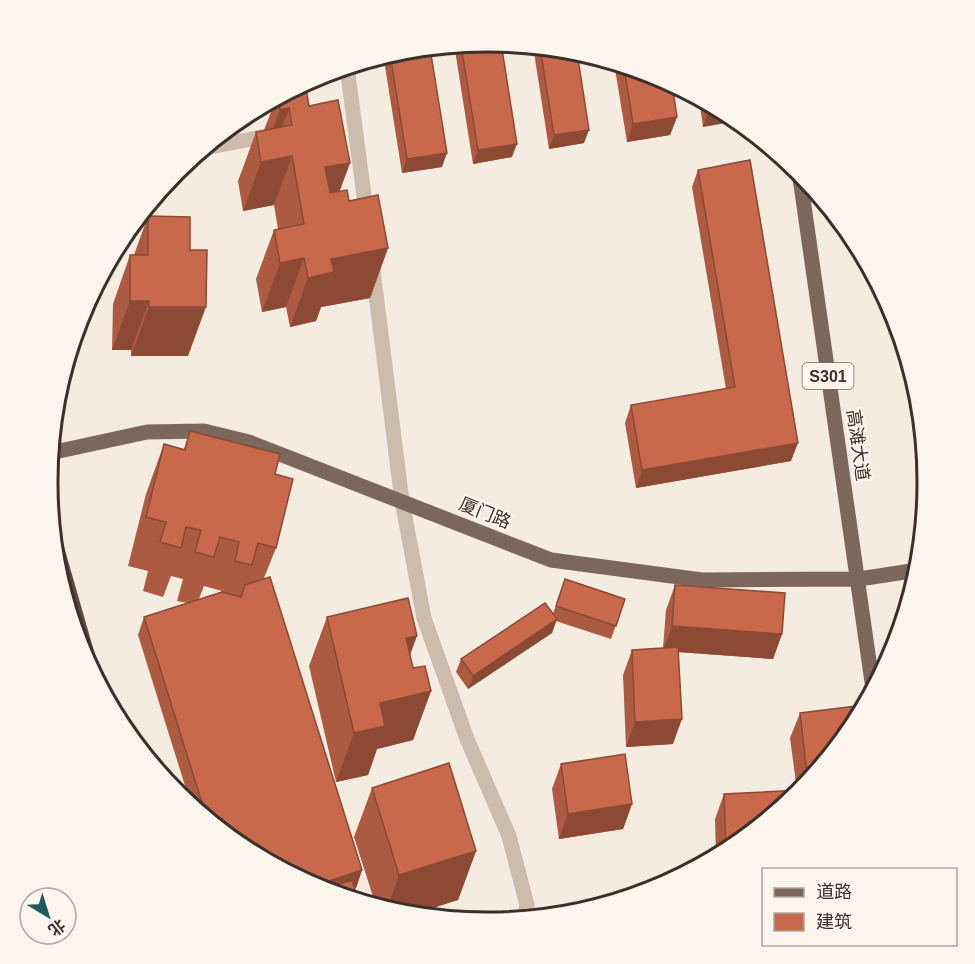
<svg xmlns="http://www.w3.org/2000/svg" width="975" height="964" font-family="Arial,'Noto Sans SC',sans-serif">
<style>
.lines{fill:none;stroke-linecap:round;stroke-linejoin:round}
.minor{stroke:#cdbbac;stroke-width:15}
.major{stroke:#7d675c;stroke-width:15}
.highway{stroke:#5c4a42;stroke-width:18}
.wall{fill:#ac5a40;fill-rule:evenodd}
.shaded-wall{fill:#8c4a34}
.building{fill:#c8694b;stroke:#8c4a34;stroke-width:1.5}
.labels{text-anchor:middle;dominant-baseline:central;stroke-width:5;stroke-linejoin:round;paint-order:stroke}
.shield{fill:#fbf5ee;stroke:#756b66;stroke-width:1.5}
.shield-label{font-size:16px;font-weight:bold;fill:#3b302b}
.street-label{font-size:18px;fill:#3b302b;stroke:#fbf5ee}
.rim{fill:none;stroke:#3b302b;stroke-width:3}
</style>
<rect width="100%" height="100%" fill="#f4ebe1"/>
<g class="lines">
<path class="minor" d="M347 67 367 218
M204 148 272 135
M372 263 402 501 424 618 467 739 509 836 527 905 524 918"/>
<path class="major" d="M799 171 873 689
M50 453 147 432 204 431 249 442 551 560 702 580 859 579 918 570"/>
<path class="highway" d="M53 541 88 663"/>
</g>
<path class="wall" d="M488 42 512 157 473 164 455 50 457 45Z
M533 46 574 51 584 143 549 149Z
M402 50 442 167 402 173 384 60 386 55Z
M614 63 656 76 677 117 670 135 627 142Z
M287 93 309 106 350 163 339 191 349 201 388 248 370 298 321 307 316 321 290 327 286 307 262 312 256 279 274 230 278 229 274 205 243 211 238 181 256 132 264 130 276 99Z
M699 98 732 116 703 127Z
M698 170 791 461 636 488 625 423 631 405 726 389 692 187Z
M148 216 188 356H131V350H112L113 304 130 255H134Z
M190 431 275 474 276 548 264 578 362 870 356 888 243 848 191 805 138 635 144 617 187 603 177 601 183 579 171 576 163 597 143 591 148 571 128 566 146 494 164 444 184 449ZM204 586 222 591 221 592 199 599Z
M565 579 625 599 611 639 556 621 552 633 468 689 456 672 461 659 553 614Z
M675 585 782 634 773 659 679 652 673 744 626 747 623 675 632 650 663 648 666 610Z
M327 617 410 654 413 668 431 691 413 740 377 749 368 775 336 782 309 666Z
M800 713 853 727 798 793 732 848 716 856 715 819 724 794 797 790 790 738Z
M561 764 632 804 623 829 559 839 552 789Z
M372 788 476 851 458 900 401 913 376 906 354 837Z
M654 889 591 908 594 898Z"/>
<path class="shaded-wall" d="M289 108 271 157 262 159 280 110Z
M717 108 732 116 738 121 703 127 709 109Z
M677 117 670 135 627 142 633 124Z
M589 130 584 143 549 149 554 135Z
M517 144 512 157 473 164 478 150Z
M447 153 442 167 402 173 407 159Z
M292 156 274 205 243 211 261 162Z
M350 163 332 212 325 167Z
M388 248 370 298 321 307 316 321 290 327 308 278 331 259Z
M304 258 286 307 262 312 280 263Z
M130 301H149L131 350H112Z
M149 307H206L188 356H131Z
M798 443 791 461 636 488 642 470Z
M557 619 552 633 468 689 473 676Z
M672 626 782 634 773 659 663 651Z
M417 636 399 685 406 638Z
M431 691 413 740 377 749 368 775 336 782 354 733 380 703Z
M682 719 673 744 626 747 635 722Z
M632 804 623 829 559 839 568 814Z
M476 851 458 900 412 915 401 913 387 909 399 875Z
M362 870 356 888 337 894 319 888 314 886Z"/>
<path class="building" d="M488 42 501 43 517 144 478 150 461 45Z
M540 47 577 52 589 130 554 135Z
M430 48 447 153 407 159 390 54 402 50Z
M624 66 656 76 672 84 677 117 633 124Z
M306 89 309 106 338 100 350 163 325 167 330 193 347 190 349 201 378 195 388 248 331 259 334 272 308 278 304 258 280 263 274 230 304 224 292 156 261 162 256 132 292 125 289 108 280 110 278 98 287 93Z
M709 104 717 108 709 109Z
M750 160 798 443 642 470 631 405 735 387 698 170Z
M148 216 190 217V250H207L206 307H149V301H130V255H148Z
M190 431 280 454 275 474 293 479 276 548 258 543 252 565 235 561 239 542 220 537 214 557 195 552 201 530 186 527 181 548 160 542 166 522 146 517 164 444 185 450Z
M270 577 362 870 314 886 243 848 207 819 144 617 222 592 241 597 245 585Z
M565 579 625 599 616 626 556 606Z
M675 585 785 593 782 634 672 626Z
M408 598 417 636 406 638 413 668 425 666 431 691 380 703 385 726 354 733 327 617Z
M545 603 557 619 473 676 461 659Z
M678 647 682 719 635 722 632 650Z
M856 706 858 718 853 727 808 782 800 713Z
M625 754 632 804 568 814 561 764Z
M449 763 476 851 399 875 372 788Z
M801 790 732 848 726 851 724 794Z
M352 880 358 900 323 890Z
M654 889 596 907 594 898Z"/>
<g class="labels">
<rect class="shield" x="802.5" y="363" width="51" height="26" rx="4.5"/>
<g class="shield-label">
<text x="828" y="376">S301</text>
</g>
<g class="street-label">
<text transform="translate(858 445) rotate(82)">高滩大道</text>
<text transform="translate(485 513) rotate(22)">厦门路</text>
</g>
</g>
<path d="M0 0H975V964H0ZM487 52H488A429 429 0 0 1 917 481V483A429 429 0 0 1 488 912H487A429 429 0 0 1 58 483V481A429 429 0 0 1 487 52Z" fill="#fbf5ee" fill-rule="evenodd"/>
<path class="rim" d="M487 52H488A429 429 0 0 1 917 481V483A429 429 0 0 1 488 912H487A429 429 0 0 1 58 483V481A429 429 0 0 1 487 52Z"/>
<rect x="762" y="868" width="195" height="78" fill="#fbf5ee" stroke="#aea6a0" stroke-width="1.5"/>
<rect x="774" y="888" width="30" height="9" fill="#7d675c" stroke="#aea6a0" stroke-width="1.5"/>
<text x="816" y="898" font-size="18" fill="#3b302b">道路</text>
<rect x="774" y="913" width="30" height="18" fill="#c8694b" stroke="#aea6a0" stroke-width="1.5"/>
<text x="816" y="928" font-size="18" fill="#3b302b">建筑</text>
<g transform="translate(48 916) rotate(142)"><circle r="28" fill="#fbf5ee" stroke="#aea6a0" stroke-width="1.5"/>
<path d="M0-4.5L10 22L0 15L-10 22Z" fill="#1f5a5e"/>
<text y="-9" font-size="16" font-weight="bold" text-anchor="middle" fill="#3b302b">北</text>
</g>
</svg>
